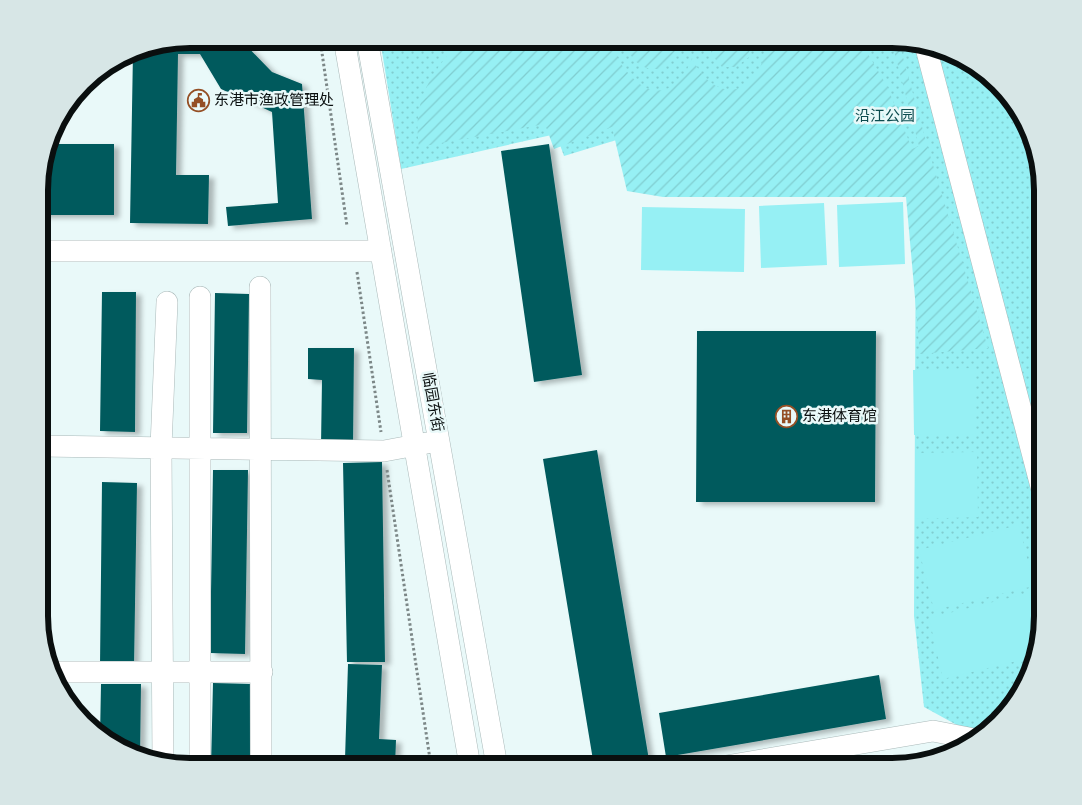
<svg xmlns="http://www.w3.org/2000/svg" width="1082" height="805" font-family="Roboto,'Noto Sans SC',sans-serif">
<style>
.grass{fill:url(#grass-dots)}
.garden{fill:url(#garden-furrows)}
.pitch{fill:#96f0f4}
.building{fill:#005a5d;filter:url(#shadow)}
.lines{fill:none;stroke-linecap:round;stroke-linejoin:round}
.minor-casing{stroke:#aab9b9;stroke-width:22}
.path{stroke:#7c8787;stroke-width:3;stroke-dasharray:2.5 2.5;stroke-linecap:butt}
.minor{stroke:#fff;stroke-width:21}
.labels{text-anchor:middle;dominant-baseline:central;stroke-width:5;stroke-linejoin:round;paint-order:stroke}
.poi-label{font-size:15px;fill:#0a0f0f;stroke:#e9f9f9;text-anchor:start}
.park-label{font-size:15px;fill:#0b4c4f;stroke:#e9f9f9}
.street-label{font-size:15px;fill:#0a0f0f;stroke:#e9f9f9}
.rim{fill:none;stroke:#0a0f0f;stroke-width:6}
</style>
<defs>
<pattern id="grass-dots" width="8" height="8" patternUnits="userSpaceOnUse" patternTransform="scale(1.25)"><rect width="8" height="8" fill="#96f0f4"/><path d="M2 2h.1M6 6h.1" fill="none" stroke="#80cdd0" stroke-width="1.8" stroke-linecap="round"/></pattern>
<pattern id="garden-furrows" width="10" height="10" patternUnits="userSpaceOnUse" patternTransform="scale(1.25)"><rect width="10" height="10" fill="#96f0f4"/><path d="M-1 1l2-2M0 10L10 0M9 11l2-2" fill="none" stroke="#80cdd0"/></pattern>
<filter id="shadow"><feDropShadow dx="5.5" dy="3" stdDeviation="2.5" flood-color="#0004"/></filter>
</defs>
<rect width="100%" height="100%" fill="#e9f9f9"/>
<path class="grass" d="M380 39H902L941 47 984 70 1028 123 1043 180V625L1035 664 1012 707 977 736 924 707 914 616 916 195 623 138 564 156 556 134 401 169Z"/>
<path class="garden" d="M462 39H613C613 53 620 64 629 74 654 103 680 91 692 58 717 110 766 94 765 39H859L887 86 912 149 919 146 891 39H898L927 145 988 348 920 354 906 197H663L627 191 612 127 554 149 545 124 419 147C412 99 431 73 462 39Z
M624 39H671C689 69 636 88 624 39Z
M711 39H750L749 57 736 67H722L711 54Z"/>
<path class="pitch" d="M903 202 905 264 839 267 837 205Z
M824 203 827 265 761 268 759 206Z
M642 207 745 209 744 272 641 270Z
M975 368 976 434 914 435 913 370Z
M977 452 978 517 916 519 915 453Z
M1019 525 1034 586 934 610 919 550Z
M1029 593 1040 640 1037 656 943 679 929 618Z"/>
<path class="building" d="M190 39H240L272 72 302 84 312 219 228 226 226 207 278 203 272 112 221 89 200 54H178L176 175H209L208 224 130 223 133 52 141 47Z
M49 144H114V215H40V170Z
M549 144 582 375 534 382 501 151Z
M102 292H136L135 432 100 431Z
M215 293 249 294 247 433H213Z
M697 331H876L875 502H696Z
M308 348H354L353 445H321L322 380 308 379Z
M597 450 649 760 613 766H594L543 459Z
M382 462 385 662H347L343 463Z
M213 470H248L245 654 210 653Z
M102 482 137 483 134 666H100Z
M348 664 382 665 379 739 396 740 395 766H303V758L345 759Z
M879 675 886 719 666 757 659 713Z
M213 683 253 684 251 766H211Z
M101 684H141L140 757 132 755 100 737Z
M919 757 922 759 893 766H877Z"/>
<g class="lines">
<defs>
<path id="minor" d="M344 39 470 766
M367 39 497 766
M925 44 1043 494
M40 251H381
M260 287 261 766
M40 446 384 451 427 443
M53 672H262
M163 762 161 447 167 302
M200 766V297
M726 766 933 731 974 739"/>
</defs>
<use href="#minor" class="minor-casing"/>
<path class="path" d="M320 39 347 226
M357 272 381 432
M387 470 431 766"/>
<use href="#minor" class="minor"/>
</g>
<defs>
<symbol id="civic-ring" viewBox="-11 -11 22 22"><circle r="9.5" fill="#e9f9f9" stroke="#944f25" stroke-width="1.5"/><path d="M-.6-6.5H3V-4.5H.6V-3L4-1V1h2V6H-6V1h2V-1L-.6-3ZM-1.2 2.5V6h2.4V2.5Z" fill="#944f25"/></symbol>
<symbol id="building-ring" viewBox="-11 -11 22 22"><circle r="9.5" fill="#e9f9f9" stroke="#944f25" stroke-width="1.5"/><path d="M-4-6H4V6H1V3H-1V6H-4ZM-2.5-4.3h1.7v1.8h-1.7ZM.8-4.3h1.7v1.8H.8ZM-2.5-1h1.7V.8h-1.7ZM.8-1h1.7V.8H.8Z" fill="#944f25"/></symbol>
</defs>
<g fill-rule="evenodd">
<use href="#civic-ring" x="186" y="88" width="25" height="25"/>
<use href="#building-ring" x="774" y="404" width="25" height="25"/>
</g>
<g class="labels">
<g class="poi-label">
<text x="214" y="100">东港市渔政管理处</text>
<text x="802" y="416">东港体育馆</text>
</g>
<g class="park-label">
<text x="885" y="116">沿江公园</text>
</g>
<g class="street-label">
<text transform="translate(433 402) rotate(80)">临园东街</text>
</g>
</g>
<path d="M0 0H1082V805H0ZM190 48H892A142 142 0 0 1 1034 190V616A142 142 0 0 1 892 758H190A142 142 0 0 1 48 616V190A142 142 0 0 1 190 48Z" fill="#d7e6e6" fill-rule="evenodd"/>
<path class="rim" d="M190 48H892A142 142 0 0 1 1034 190V616A142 142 0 0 1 892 758H190A142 142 0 0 1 48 616V190A142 142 0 0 1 190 48Z"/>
</svg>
